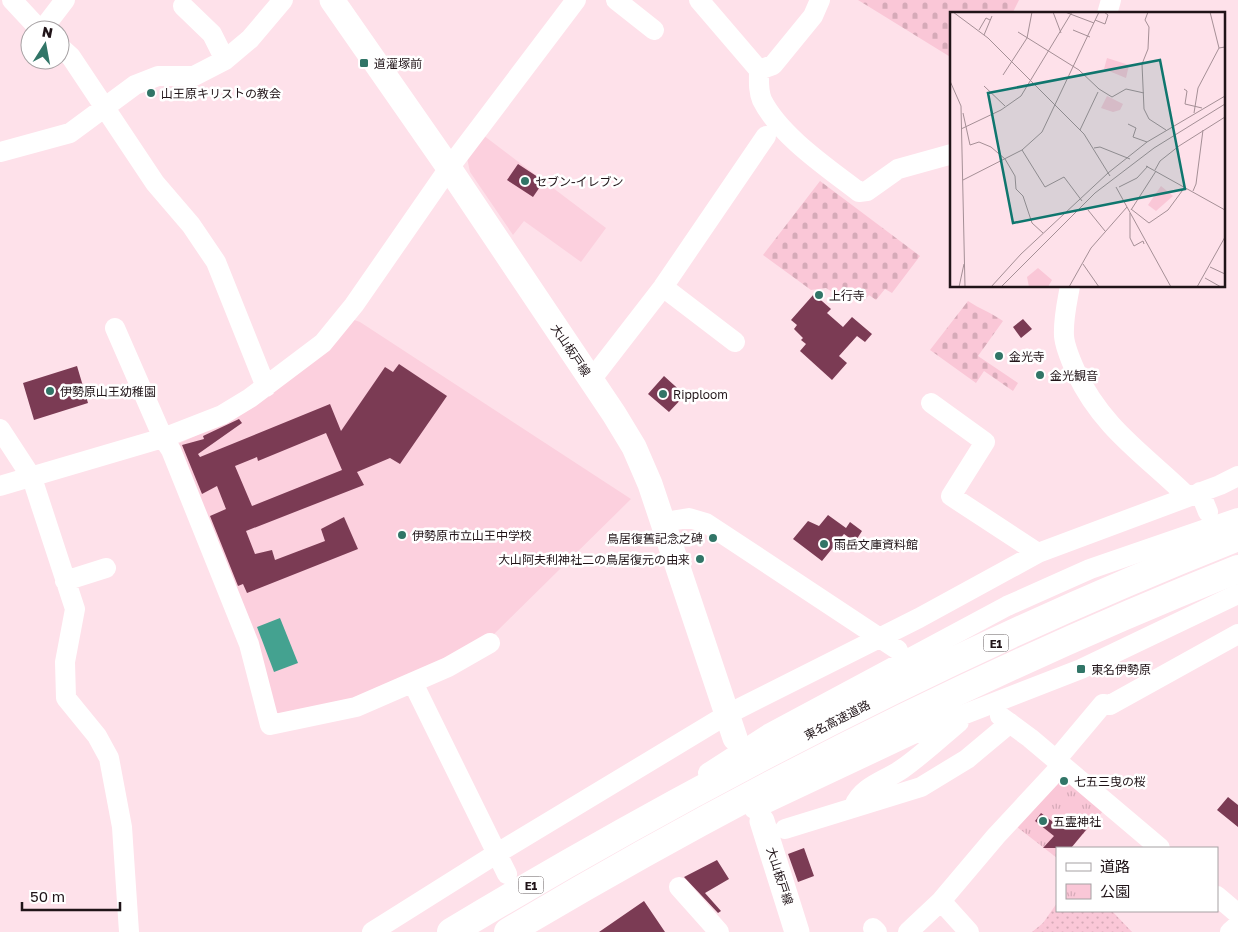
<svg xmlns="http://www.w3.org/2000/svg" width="1238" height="932" font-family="'Golos Text','Noto Sans JP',sans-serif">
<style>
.built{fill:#fcd0de}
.grass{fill:url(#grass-dots)}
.cemetery{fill:url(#cemetery-stones)}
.park{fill:url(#park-tufts)}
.water{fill:#44a290}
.building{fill:#7b3b54;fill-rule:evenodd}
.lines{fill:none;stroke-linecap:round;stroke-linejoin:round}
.minor{stroke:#fff;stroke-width:20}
.major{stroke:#fff;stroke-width:25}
.highway{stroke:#fff;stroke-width:28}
.poi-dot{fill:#317567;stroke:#fff;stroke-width:2}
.labels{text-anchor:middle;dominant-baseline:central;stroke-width:5;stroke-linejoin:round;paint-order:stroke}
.shield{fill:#fff;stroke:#635a5d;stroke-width:1}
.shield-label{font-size:11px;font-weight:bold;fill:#201418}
.poi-label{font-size:12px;fill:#201418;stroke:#fff;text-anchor:start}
.street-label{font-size:12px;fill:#201418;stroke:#fff}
.inset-road{fill:none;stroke:#a58f96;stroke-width:1}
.view{fill:#0f766e;fill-opacity:0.15;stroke:#0f766e;stroke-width:2.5}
.inset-edge{fill:none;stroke:#201418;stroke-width:2.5}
</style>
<defs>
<pattern id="grass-dots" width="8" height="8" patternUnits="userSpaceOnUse" patternTransform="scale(1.25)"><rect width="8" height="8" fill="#fac7d7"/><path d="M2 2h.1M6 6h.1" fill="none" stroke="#d6aab8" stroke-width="1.8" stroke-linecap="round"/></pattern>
<pattern id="cemetery-stones" width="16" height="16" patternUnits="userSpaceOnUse" patternTransform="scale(1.25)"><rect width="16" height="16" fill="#fac7d7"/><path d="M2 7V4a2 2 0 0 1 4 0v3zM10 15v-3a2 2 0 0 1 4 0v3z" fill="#d6aab8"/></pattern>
<pattern id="park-tufts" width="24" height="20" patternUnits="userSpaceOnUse" patternTransform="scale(1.25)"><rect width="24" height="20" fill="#fac7d7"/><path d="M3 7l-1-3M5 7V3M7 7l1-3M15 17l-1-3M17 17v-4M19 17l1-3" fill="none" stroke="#d6aab8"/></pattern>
</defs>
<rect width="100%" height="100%" fill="#fee1ea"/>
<path class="built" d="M483 135 606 228 581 262 524 221 513 235 470 172 467 158Z
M354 320 360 322 631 499 488 640 359 703 277 719 174 446 210 429Z"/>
<path class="grass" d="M1057 903V911H1112L1132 932H1032L1043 923Z"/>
<path class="cemetery" d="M858 0H1019L1012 14H952V58Z
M820 181 920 256 892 293 885 289 876 300 869 295 864 301 852 293 846 301 826 288 811 290 763 255Z
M968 301C980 309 992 313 1003 321L978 356 1018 383 1013 391 984 371 976 383 930 350Z"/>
<path class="park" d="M1058 775 1104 810 1071 848H1057V858L1013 824Z"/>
<path class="water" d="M280 618 298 663 274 672 257 627Z"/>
<path class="building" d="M518 164 544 181 533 197 507 180Z
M814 294 831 309 827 313 843 327 852 317 872 334 865 342 857 336 839 356 847 363 832 380 800 351 806 344 801 340 803 338 794 329 797 325 791 320Z
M1023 319 1032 329 1021 338 1013 327Z
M399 364 447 396 400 464 390 458 357 472 364 485 246 531 255 554 272 550 275 560 325 541 321 529 344 517 358 549 247 593 243 584 238 586 210 516 226 509 217 486 202 494 182 445 204 439 203 436 239 419 242 423 198 454 200 457 330 404 341 431 385 367 393 372ZM326 433 342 470 252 506 235 466 257 457 258 461Z
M77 366 88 403 34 420 23 383Z
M664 376 685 395 669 412 648 394Z
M828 515 846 528 850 522 862 531 855 542 844 534 822 561 793 539 808 521 819 526Z
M1228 797 1238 805V827L1217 810Z
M1041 813 1061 828 1070 817 1086 830 1071 848H1043L1054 836 1035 821Z
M804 848 814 876 798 882 788 854Z
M717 860 729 879 705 893 721 911 718 913 684 877Z
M644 901 665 932H599Z"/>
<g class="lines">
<path class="minor" d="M12 0 40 30
M616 0 654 30
M699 0 759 70C759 81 758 90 762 100 780 136 828 168 859 192L867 191 898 169 952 154
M183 6 212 34 225 60
M1107 14 1111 0
M42 30 65 0
M60 47 71 57 155 183 191 225 216 262 266 387
M759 70 773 65 813 16 820 0
M0 152 70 133 135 85 158 76H194L225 60 250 39 283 0
M1070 286C1067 303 1063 319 1064 336 1065 348 1071 361 1076 372 1102 428 1144 454 1187 496
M663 287 735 342
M115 328 163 438 171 450 249 644 270 725 356 707 448 667 490 643
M591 380 663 287 766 136
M931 403 985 442 951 496 1038 553
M0 429 32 478 75 609 65 662 66 698 97 736 109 758 122 827 129 932
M0 486 163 438 222 415 250 398 323 343 354 305 449 168 576 0
M1200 492 1208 512
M664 522 689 518 706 523 898 650
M65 581 106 568
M413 683 507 874
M1000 716 1030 738 1160 848
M1056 760 1103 704 1110 705 1238 634
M708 773 770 733 1007 606 1090 569 1238 518
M854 806C862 786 885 781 902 769 922 755 940 738 959 722
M754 809 911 735 1081 669 1238 594
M785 829 921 787 967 759 1010 723
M679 887 719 932
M1217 896 1238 914
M941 901 969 932
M873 928 877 932
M372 932 496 854 728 714 919 618 1038 553 1220 485 1238 476
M908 932 941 901 996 836 1062 765
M1230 932 1238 925"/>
<path class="major" d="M332 0 449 168 614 414 634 447 650 484 735 738
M762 821 797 932"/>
<path class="highway" d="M451 932C703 781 965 645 1238 537
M508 932C741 793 986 670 1238 569"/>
</g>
<g class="poi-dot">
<rect x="359" y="58" width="10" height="10" rx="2.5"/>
<circle cx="151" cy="93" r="5"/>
<circle cx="525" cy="181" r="5"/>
<circle cx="819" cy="295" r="5"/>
<circle cx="999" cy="356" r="5"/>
<circle cx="1040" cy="375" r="5"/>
<circle cx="50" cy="391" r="5"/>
<circle cx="663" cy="394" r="5"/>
<circle cx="402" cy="535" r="5"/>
<circle cx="713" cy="538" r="5"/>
<circle cx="824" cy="544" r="5"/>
<circle cx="700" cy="559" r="5"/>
<rect x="1076" y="664" width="10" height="10" rx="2.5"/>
<circle cx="1064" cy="781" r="5"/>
<circle cx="1043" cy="821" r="5"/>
</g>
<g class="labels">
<g class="shield">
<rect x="983.5" y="634.5" width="25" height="17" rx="4"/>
<rect x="518.5" y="876.5" width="25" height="17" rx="4"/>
</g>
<g class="shield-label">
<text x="996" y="643">E1</text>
<text x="531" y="885">E1</text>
</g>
<g class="poi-label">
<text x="374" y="63">道灌塚前</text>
<text x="161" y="93">山王原キリストの教会</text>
<text x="535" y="181">セブン-イレブン</text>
<text x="829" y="295">上行寺</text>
<text x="1009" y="356">金光寺</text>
<text x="1050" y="375">金光観音</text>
<text x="60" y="391">伊勢原山王幼稚園</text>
<text x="673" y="394">Ripploom</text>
<text x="412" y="535">伊勢原市立山王中学校</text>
<text x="703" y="538" text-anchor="end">鳥居復舊記念之碑</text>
<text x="834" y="544">雨岳文庫資料館</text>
<text x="690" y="559" text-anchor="end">大山阿夫利神社二の鳥居復元の由来</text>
<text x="1091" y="669">東名伊勢原</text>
<text x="1074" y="781">七五三曳の桜</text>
<text x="1053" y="821">五霊神社</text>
</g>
<g class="street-label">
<text transform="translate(571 350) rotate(56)">大山板戸線</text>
<text transform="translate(837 720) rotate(-27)">東名高速道路</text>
<text transform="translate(780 876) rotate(72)">大山板戸線</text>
</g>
</g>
<g transform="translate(950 12)">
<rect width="275" height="275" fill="#fee1ea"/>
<path d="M211 174 223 184 206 199 198 193Z" fill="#fac7d7"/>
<path d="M157 46 179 53 176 66 154 57ZM157 84 173 92 170 98 163 100 151 96Z" fill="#fac7d7"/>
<path d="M88 256 102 268 98 275H79L77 265Z" fill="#fac7d7"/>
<path class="inset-road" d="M3 0 38 26 134 122 160 164M103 0 111 21M115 0 144 11M198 0 195 8 199 15 198 37 192 52 194 97 199 107 216 118M260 0 269 36 275 35M145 8 155 12 158 3 154 0M29 18 36 6 40 8M123 18 140 25M68 20 129 58 149 77 162 85 176 77 194 81M34 23 42 4M53 63 77 26 82 0M0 69 11 94 15 275M34 74 55 94M234 77 237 79 235 92 252 96M13 101 20 133 29 130 41 135 55 147 65 164 66 177 73 184 82 211 93 221M244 101 248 76 269 36M178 112 186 116 183 125 197 130M11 117 51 98 71 84 122 0M130 118 148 80M144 136 150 135 180 147M72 138 95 175 114 165 132 189M196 154 275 198M205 158 210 149 229 134 275 105M13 168 72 138 92 120 149 0M166 175 221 275M169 175 187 166 198 154M243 179 246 172 253 118M181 197 199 211 218 198 235 175M138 198 155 219M181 198 206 159M180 201V226L184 234 193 229 194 232M133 252 149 275M260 255 275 262M255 266 271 275M9 275 14 252M41 275 71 242 158 161 197 130 275 84M51 275 145 181 204 136 275 92M119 275 141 236 177 195M247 275 275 225"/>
<path class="view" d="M210 48 235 177 63 211 38 81Z"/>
<rect width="275" height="275" class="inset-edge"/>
</g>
<rect x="1056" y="847" width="162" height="65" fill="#ffffff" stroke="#a6a1a3"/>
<rect x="1066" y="863" width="25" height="8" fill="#ffffff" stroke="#a6a1a3"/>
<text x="1100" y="872" font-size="15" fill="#201418">道路</text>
<rect x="1066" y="884" width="25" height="15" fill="url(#park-tufts)" stroke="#a6a1a3"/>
<text x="1100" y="897" font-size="15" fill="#201418">公園</text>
<g transform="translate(45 45) rotate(11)"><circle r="24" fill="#ffffff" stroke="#a6a1a3"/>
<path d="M0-4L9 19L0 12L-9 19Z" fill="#317567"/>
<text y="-8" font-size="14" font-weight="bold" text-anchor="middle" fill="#201418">N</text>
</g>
<path d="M22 902v8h98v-8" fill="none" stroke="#201418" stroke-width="2.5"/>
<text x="30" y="902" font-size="15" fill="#201418" stroke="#ffffff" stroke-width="4" paint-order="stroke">50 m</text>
</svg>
